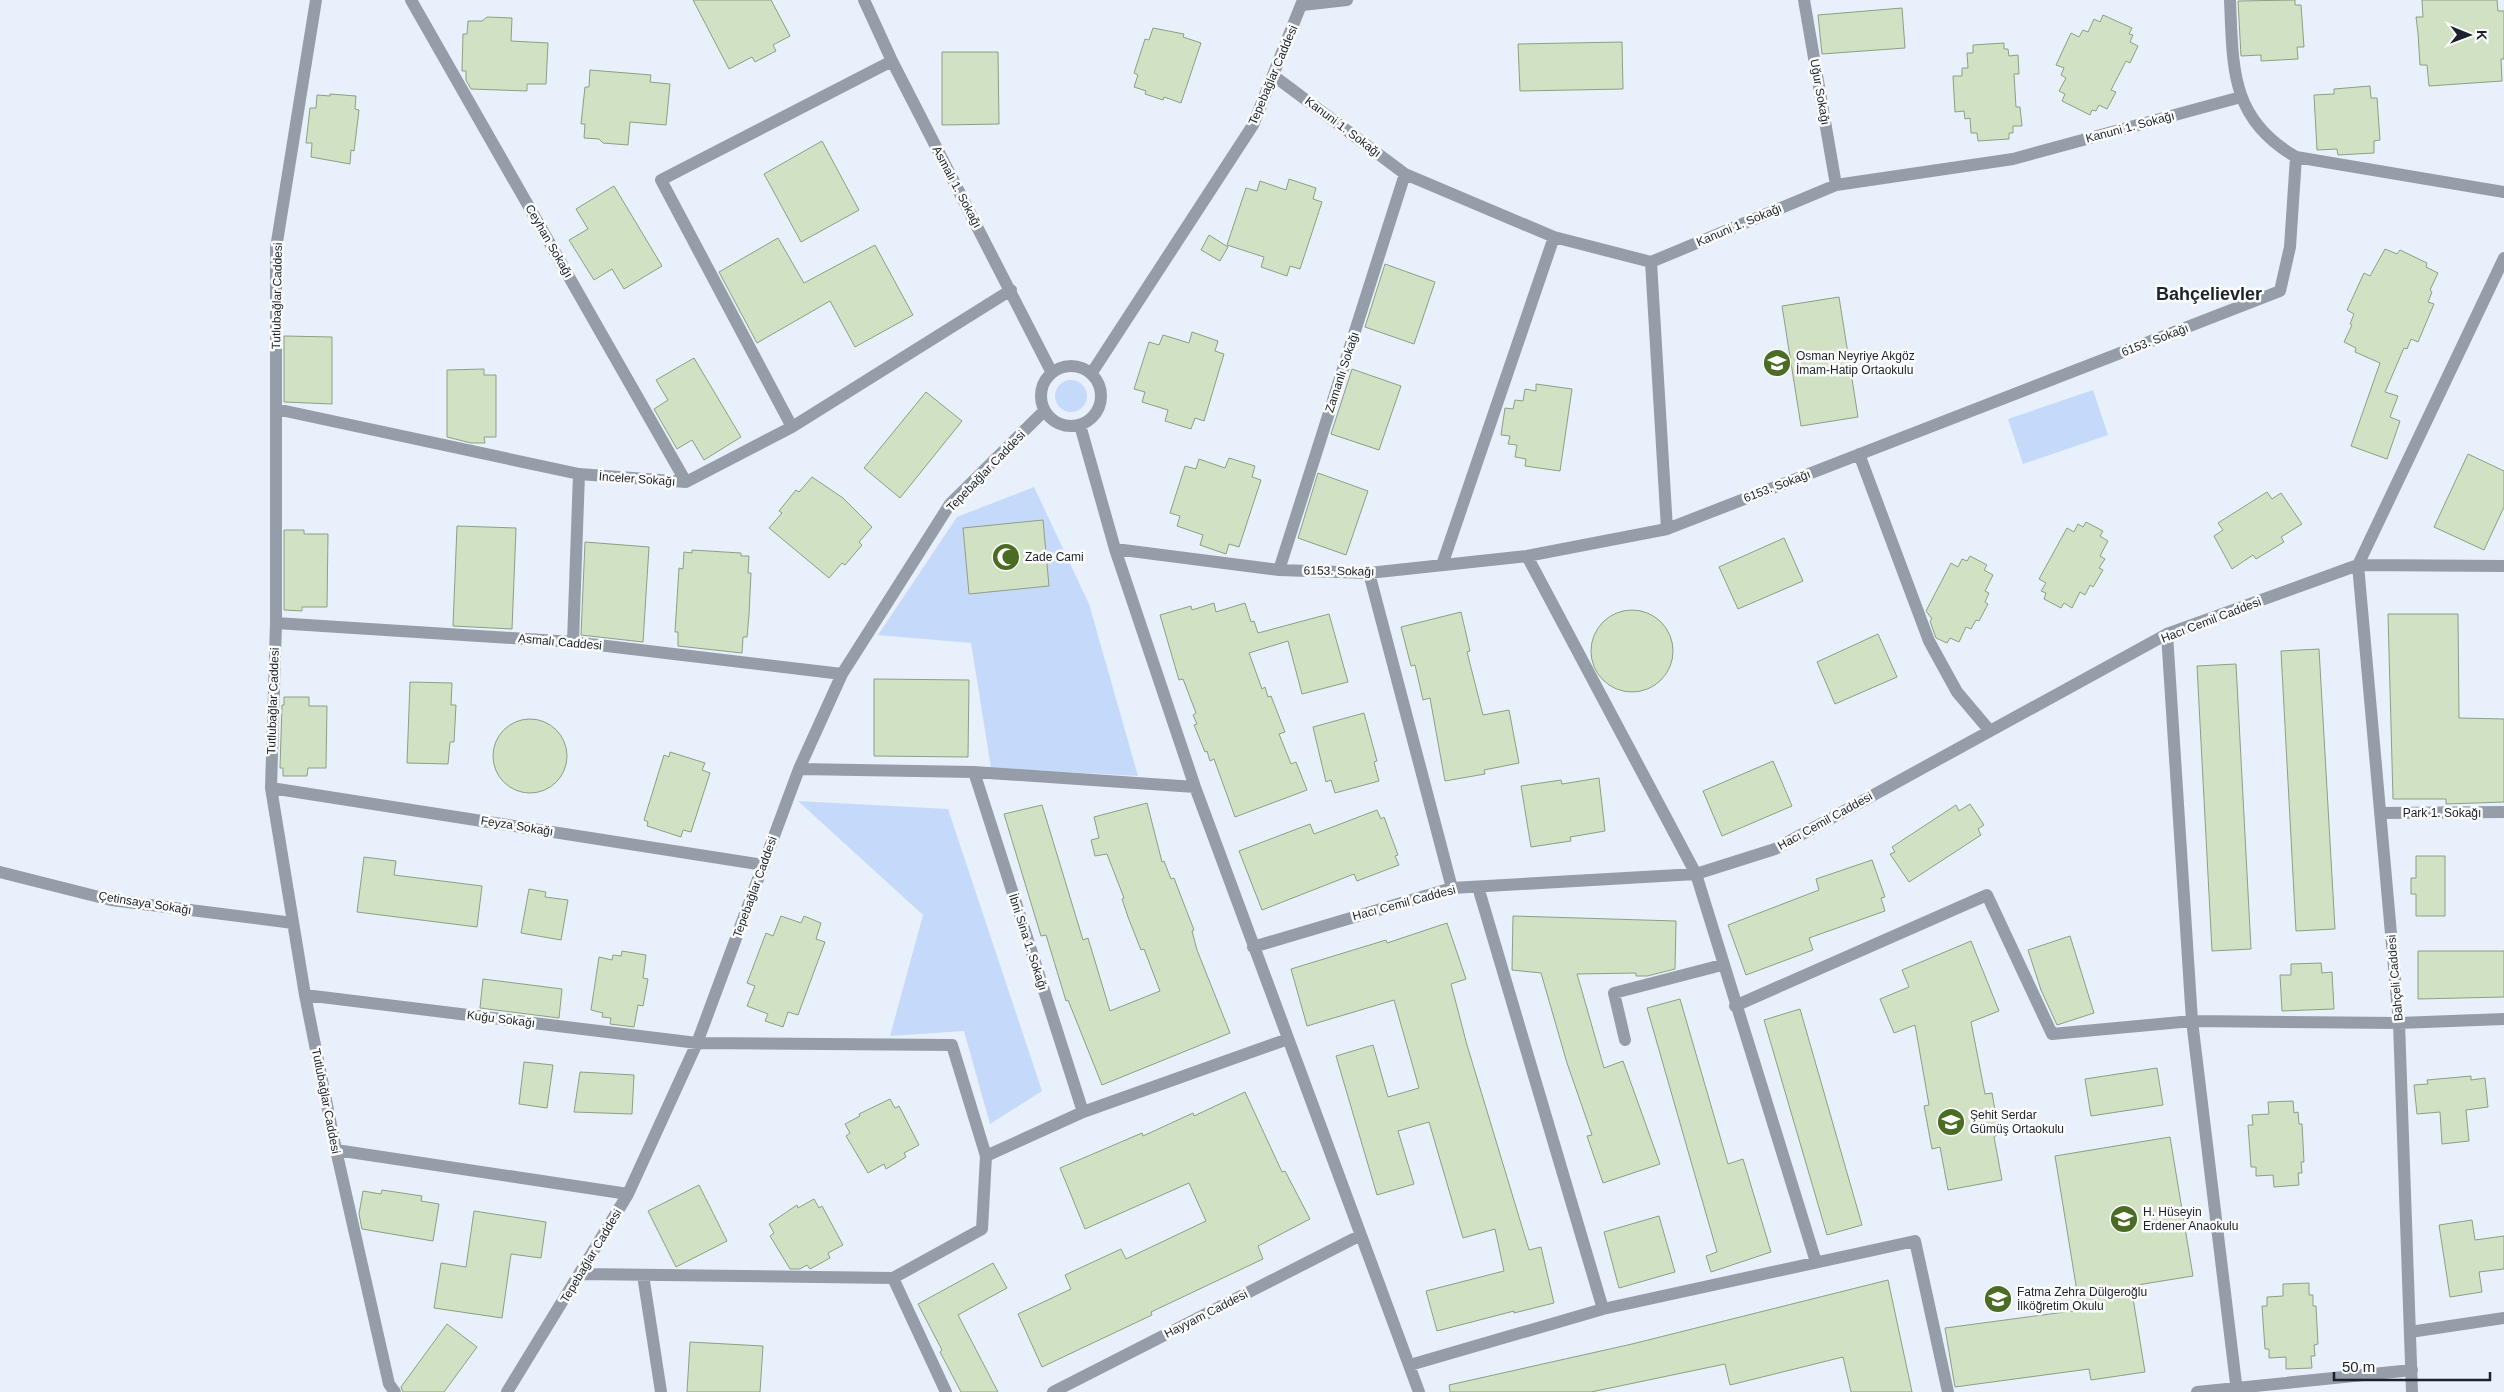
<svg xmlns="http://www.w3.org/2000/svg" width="2504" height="1392" font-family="Arial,sans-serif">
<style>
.green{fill:#c5dafb}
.building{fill:#d1e1c3;stroke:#8f9e83}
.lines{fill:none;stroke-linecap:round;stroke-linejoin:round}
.minor{stroke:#959da9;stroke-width:12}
.labels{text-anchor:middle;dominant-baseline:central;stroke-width:5;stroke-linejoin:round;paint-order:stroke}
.street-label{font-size:12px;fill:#1b222c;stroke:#fcfcfc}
.poi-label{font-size:12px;fill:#1b222c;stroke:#fcfcfc;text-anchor:start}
.district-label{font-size:18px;font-weight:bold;fill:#1b222c;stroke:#fcfcfc}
</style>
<rect width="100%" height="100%" fill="#e8f0fb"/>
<path class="green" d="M1055 396a16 16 0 1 1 32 0a16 16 0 1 1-32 0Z
M2093 390 2108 435 2023 464 2008 419Z
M1034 487 1089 604 1138 776 991 768 971 643 878 635 957 517Z
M798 801 948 809 1042 1091 990 1124 964 1031 890 1036 923 915Z"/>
<path class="building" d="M693 0H771L790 36 773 45 776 51 755 62 752 57 729 69Z
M2295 0V5H2301L2304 47H2297L2298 59 2261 61V55L2241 56 2238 1Z
M2422 0H2497L2498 11H2504V59H2501L2502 81 2429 86 2427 65H2420L2418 33 2416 17H2423Z
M1902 8 1905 48 1822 54 1818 15Z
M2103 15 2132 28 2129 34 2133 35 2130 42 2138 46 2130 63 2126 61 2111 90 2116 92 2107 109 2099 105 2096 111 2092 110 2090 115 2062 101 2065 94 2059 91 2066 78 2061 75 2064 68 2056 65 2071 33 2079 37 2083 30 2088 32 2094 19 2100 22Z
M487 17 512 18 511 41 548 43 546 84H527V91L471 89 466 80V71H462L463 34H467L468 21H482Z
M1153 28 1184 34 1183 37 1201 43 1181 103 1164 97 1163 100 1145 94 1146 91 1134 87 1138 75 1134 73 1145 39 1149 40Z
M1622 42 1623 89 1520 91 1518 44Z
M2004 43V49H2008L2009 56 2018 55 2019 74H2014L2016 107H2020L2022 126H2013V133H2009V139L1978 141 1977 133H1971L1970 118 1965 119 1964 111 1955 112 1953 76H1962V68H1968L1967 53H1973V45Z
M942 52H998L999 124 942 125Z
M590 70 651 75 650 82 670 84 666 125 630 122 628 145 603 143 599 139 584 138 585 124H581L585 87H589Z
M2370 86 2371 98H2377L2380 140 2374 141V153L2338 155 2337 149 2317 150 2314 95 2334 94V89Z
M330 94 356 96 355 109 359 110 354 151 351 150 350 164 311 157 312 143H306L310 108H316L317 95 330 96Z
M822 141 859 210 801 242 764 174Z
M1289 179 1316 188 1313 199 1322 202 1300 269 1290 266 1287 276 1261 267 1264 257 1227 245 1246 188 1257 191 1260 181 1286 190Z
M614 186 662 266 624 289 612 269 594 280 569 240 588 229 576 209Z
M1209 235 1228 247 1220 261 1201 250Z
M778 238 804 283 875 245 913 315 855 347 830 301 757 343 719 272Z
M2385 249 2397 254 2400 250 2427 263 2426 267 2438 273 2430 290 2432 292 2428 302 2434 304 2418 342 2411 339 2407 349 2404 348 2385 392 2398 396 2390 417 2400 421 2387 459 2351 446 2380 363 2355 352 2356 348 2344 342 2352 325 2350 324 2354 314 2347 310 2364 273 2370 276Z
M1385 264 1435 282 1414 344 1365 327Z
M1839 297 1858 417 1801 426 1782 306Z
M1192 332 1218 341 1215 351 1224 354 1204 421 1195 418 1191 429 1165 421 1168 410 1142 402 1145 392 1134 389 1149 342 1159 345 1163 335 1189 343Z
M284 336 332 337V404L284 402Z
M694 358 741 437 704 460 692 440 677 449 654 409 668 400 656 380Z
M484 369V375H496V437H484L485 443H471L447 437V370Z
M1352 369 1401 386 1379 450 1331 434Z
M1536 384 1572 389 1560 471 1525 466 1526 459 1515 457 1517 445 1508 444 1510 436 1501 435 1505 408 1513 409 1515 400 1523 401 1525 389 1536 391Z
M926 392 962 421 900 498 864 468Z
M2468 454 2504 471V507L2484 550 2434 527Z
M1229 458 1255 466 1252 477 1261 480 1239 547 1229 544 1226 554 1200 545 1203 535 1177 526 1180 516 1170 513 1185 466 1196 469 1199 459 1225 468Z
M1318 473 1368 491 1346 555 1298 538Z
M812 477 843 498 872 527 859 542 862 545 845 565 842 563 829 578 769 528 782 513 779 511 796 490 799 492Z
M2267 492 2272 499 2281 493 2302 524 2281 537 2284 542 2256 559 2253 555 2232 569 2214 536 2223 530 2218 523Z
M1043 520 1049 586 969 594 963 528Z
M2086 522 2103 531 2100 536 2108 541 2100 556 2105 559 2099 568 2103 570 2093 587 2090 585 2085 595 2080 592 2072 608 2064 603 2061 608 2044 599 2046 593 2041 591 2046 583 2039 579 2067 528 2074 532 2078 524 2083 527Z
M457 526 516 528 512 629 453 626Z
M284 530H304V534H328L327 607H302V611L284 610Z
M1784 538 1803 581 1738 609 1719 567Z
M585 542 649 547 643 642 581 635Z
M692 550 741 553V556H749L748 573H751L749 615 747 637H743L742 653 678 646V632H675L679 568 683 569 684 552 692 553Z
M1970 556 1987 565 1984 570 1993 575 1985 591 1989 593 1985 602 1988 604 1979 621 1976 620 1971 629 1966 627 1959 642 1950 638 1947 643 1936 638 1930 621 1932 619 1926 611 1951 563 1958 567 1962 559 1967 561Z
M1214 603 1216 612 1245 603 1251 622 1254 621 1258 633 1329 614 1348 682 1302 694 1288 641 1249 653 1262 689 1265 687 1268 697 1271 696 1285 732 1279 734 1291 764 1296 762 1307 790 1235 817 1214 759 1210 761 1207 751 1205 752 1194 725 1197 724 1193 715 1196 713 1183 679 1179 680 1160 615 1191 606 1192 610Z
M1591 651a41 41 0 1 1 82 0a41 41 0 1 1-82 0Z
M1461 612 1470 651 1467 652 1483 715 1509 710 1519 763 1484 770 1485 774 1445 781 1430 698 1423 700 1415 665 1411 666 1401 627Z
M2388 614H2458L2459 718 2504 719V802L2446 804V799H2393Z
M1878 634 1897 677 1835 704 1817 662Z
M2319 649 2335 929 2296 931 2281 651Z
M2236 664 2251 949 2212 951 2197 666Z
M874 679 969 680 968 757 874 756Z
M410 682 452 683 451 705H456L454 742H450L448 764 407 763Z
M284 697H309V706H327L326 768H308L307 776H283V768H280L282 705H284Z
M1364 713 1377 761 1374 762 1379 781 1335 793 1331 780 1326 782 1313 727Z
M493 756a37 37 0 1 1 74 0a37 37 0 1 1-74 0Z
M670 752 705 763 702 770 710 773 691 832 683 830 681 837 647 826 648 822 644 820 664 755 669 757Z
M1773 761 1792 806 1722 836 1703 791Z
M1599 778 1605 831 1570 837 1571 841 1531 847 1521 786 1561 780 1562 784Z
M1147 803 1162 862 1164 861 1171 879 1174 878 1187 912 1194 930 1192 931 1197 950 1230 1033 1102 1085 1068 1000 1066 1001 1046 935 1041 936 1004 814 1042 805 1083 940 1088 938 1110 1011 1160 991 1144 949 1141 950 1128 917 1122 899 1124 898 1107 854 1095 856 1091 840 1099 838 1094 817Z
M1970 804 1984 825 1978 829 1981 835 1909 882 1890 854 1895 852 1892 847 1956 805 1959 811Z
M1377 810 1381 819 1384 817 1398 855 1395 856 1399 865 1357 881 1354 874 1262 910 1239 851 1310 824 1314 834Z
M2416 856H2445V916H2416V894H2411V878H2416Z
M364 857 396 861 394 875 482 886 477 927 357 912Z
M1872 860 1885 897 1881 898 1885 911 1809 938 1813 950 1746 975 1728 925 1819 890 1816 879Z
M529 889 546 892 545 897 568 900 561 940 521 933Z
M781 916 801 923 804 916 821 923 816 939 825 942 798 1015 788 1012 783 1027 765 1021 768 1014 747 1006 755 986 747 983 766 933 773 936Z
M1513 916 1676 921 1675 969 1647 976H1636V973L1577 974 1604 1068 1623 1061 1660 1164 1603 1183 1587 1136 1592 1135 1567 1063 1541 973 1512 970Z
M1447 923 1466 979 1451 984 1467 1045 1529 1250 1541 1247 1554 1303 1514 1313V1311L1437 1331 1426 1291 1504 1271 1495 1229 1463 1238 1429 1122 1398 1131 1414 1184 1377 1195 1336 1056 1373 1045 1388 1097 1419 1088 1394 1000 1307 1026 1291 969 1386 940 1387 943Z
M2070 936 2094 1013 2057 1025 2041 990 2028 950Z
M1971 941 1999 1011 1971 1022 1985 1094 1992 1093 1999 1133 1994 1137 2002 1180 1948 1190 1940 1147 1932 1149 1924 1106 1929 1105 1915 1025 1894 1033 1880 999 1909 987 1902 970Z
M622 951 646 955 643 978 648 979 643 1006 638 1005 634 1027 610 1024 611 1018 602 1017 603 1013 591 1010 599 957 612 960 613 955 621 956Z
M2418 951H2504V997L2418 999Z
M2321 963 2322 973 2332 972 2334 1009 2282 1011 2280 975H2291V964Z
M483 979 562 989 559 1018 480 1008Z
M1680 999 1728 1164 1743 1159 1771 1252 1711 1272 1706 1256 1717 1252 1647 1008Z
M1800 1009 1862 1225 1827 1235 1764 1020Z
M524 1062 553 1065 547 1108 519 1104Z
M2157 1068 2163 1105 2091 1116 2085 1079Z
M580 1072 634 1075 632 1114 574 1112Z
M2471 1076V1080L2485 1078 2488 1107 2466 1110 2469 1141 2442 1144 2440 1112 2417 1114 2414 1085 2428 1084 2427 1080Z
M1245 1092 1282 1172 1285 1171 1310 1219 1258 1246 1263 1259 1151 1312 1152 1315 1042 1367 1018 1314 1071 1289 1065 1275 1121 1249 1126 1259 1206 1221 1189 1183 1085 1229 1060 1168 1142 1133 1143 1136 1193 1113 1194 1116Z
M890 1099 895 1108 899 1106 919 1145 904 1153 906 1157 886 1169 884 1164 868 1173 846 1136 850 1133 845 1124 860 1116 859 1114Z
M2293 1101 2294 1113 2298 1112 2299 1124H2302L2304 1162H2301L2302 1173H2298L2299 1185 2274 1187 2273 1175 2256 1176V1167H2251L2248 1125H2253L2252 1115 2269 1114 2268 1102Z
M2170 1137 2193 1276 2131 1286 2145 1372 2091 1380 2089 1369 1955 1387 1945 1328 2080 1310 2055 1156Z
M699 1185 727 1241 676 1267 648 1211Z
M382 1190 422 1196 421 1201 439 1204 433 1241 362 1229 359 1214 363 1191 381 1194Z
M814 1199 819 1208 822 1206 843 1245 828 1253 830 1258 810 1269 807 1265 800 1269H790L770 1236 774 1233 769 1224 797 1205 798 1208Z
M474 1211 546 1222 541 1258 511 1254 502 1318 434 1308 441 1263 466 1267Z
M1659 1216 1675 1272 1619 1288 1604 1232Z
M2472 1220 2475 1240 2504 1236V1269L2479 1272 2482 1292 2450 1297 2439 1225Z
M993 1263 1007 1288 958 1315 998 1392H961L940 1352 942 1350 918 1304Z
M1888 1280 1912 1392H1851L1843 1357 1730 1385 1725 1364 1591 1392H1450L1449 1385 1632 1344Z
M2309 1283V1295H2313V1306H2316L2318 1344 2314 1345 2315 1356H2311L2312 1368 2286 1369V1357L2269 1358V1349H2265L2262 1306H2267V1297L2283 1296V1284Z
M447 1324 477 1347 444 1392H403L401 1387Z
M690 1342 763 1346 760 1392H687Z"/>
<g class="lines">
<path class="minor" d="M316 0 276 248V623L271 788 305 995 336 1150 389 1384 395 1392
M411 0 686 482
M864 0 892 61 1052 373
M1804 0 1836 185
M2230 0C2233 68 2230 119 2296 157L2504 192
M1302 5 1347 0
M1274 76 1405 174 1554 237 1651 262 1836 185 2013 159 2241 97
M1651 262 1667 529
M1041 396a30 30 0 1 1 60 0a30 30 0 1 1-60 0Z
M1091 374 1253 125 1303 0
M276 409 579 474 686 482 792 427 1011 290
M1080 425 1115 549 1195 787 1419 1392
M792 427 661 180 892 61
M1859 454 1929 641 1957 692 1990 731
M1115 549 1279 570 1369 573 1527 556 1667 529 2280 291 2290 247 2296 157
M1527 556 1696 874 1816 1262
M1442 565 1554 237
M2358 565 2399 1023 2412 1392
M2358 565 2504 258
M1279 570 1405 174
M1369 573 1452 888
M276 623 573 642 842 674
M2167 634 2192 1021 2237 1392
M573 642 579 474
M799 769 974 772 1195 787
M974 772 1083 1112
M271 788 764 865
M2380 813 2504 812
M0 872 111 900 293 923
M1478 887 1603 1309
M1253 947 1452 888 1696 874 1775 849 2167 634 2358 565 2504 566
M305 995 697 1043 952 1045 986 1156
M1735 1006 1987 895 2052 1034 2192 1021 2399 1023 2504 1019
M1625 1040 1614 993 1722 965
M336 1150 628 1194
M581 1274 893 1278 982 1229 986 1156 1083 1112 1288 1039
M643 1275 661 1392
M893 1278 946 1392
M2410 1332 2504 1318
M1410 1365 1603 1309 1915 1241 1948 1392
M507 1392 628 1194 697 1043 799 769 842 674 950 504 1044 411
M1053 1392 1359 1236
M2197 1392 2412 1370"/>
</g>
<defs>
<symbol id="school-disc" viewBox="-11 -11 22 22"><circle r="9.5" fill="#4a6c23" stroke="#fcfcfc"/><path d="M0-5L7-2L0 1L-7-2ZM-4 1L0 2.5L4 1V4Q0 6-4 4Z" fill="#fff"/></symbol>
<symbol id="mosque-disc" viewBox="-11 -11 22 22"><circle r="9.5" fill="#4a6c23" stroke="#fcfcfc"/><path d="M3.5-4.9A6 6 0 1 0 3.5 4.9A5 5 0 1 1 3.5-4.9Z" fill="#fff"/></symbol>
</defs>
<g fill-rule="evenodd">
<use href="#school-disc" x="1761" y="347" width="32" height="32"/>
<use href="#mosque-disc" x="990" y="541" width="32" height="32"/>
<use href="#school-disc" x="1935" y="1106" width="32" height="32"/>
<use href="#school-disc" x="2108" y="1203" width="32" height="32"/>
<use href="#school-disc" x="1982" y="1283" width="32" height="32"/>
</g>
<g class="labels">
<g class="street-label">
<text transform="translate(1273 75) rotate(-67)">Tepebağlar Caddesi</text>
<text transform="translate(1820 92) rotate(80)">Uğur Sokağı</text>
<text transform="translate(1343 127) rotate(37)">Kanuni 1. Sokağı</text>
<text transform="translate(2130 127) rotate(-15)">Kanuni 1. Sokağı</text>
<text transform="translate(957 187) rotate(62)">Asmalı 1. Sokağı</text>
<text transform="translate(1739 225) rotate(-23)">Kanuni 1. Sokağı</text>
<text transform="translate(549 241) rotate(60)">Ceyhan Sokağı</text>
<text transform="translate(277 296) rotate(-89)">Tutlubağlar Caddesi</text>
<text transform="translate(2155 340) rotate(-21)">6153. Sokağı</text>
<text transform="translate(1342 372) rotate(-72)">Zamanlı Sokağı</text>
<text transform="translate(986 471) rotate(-46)">Tepebağlar Caddesi</text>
<text transform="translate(637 479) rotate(4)">İnceler Sokağı</text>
<text transform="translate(1777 486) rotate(-21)">6153. Sokağı</text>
<text transform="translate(1339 571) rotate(1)">6153. Sokağı</text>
<text transform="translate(2211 620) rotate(-21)">Hacı Cemil Caddesi</text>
<text transform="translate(560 642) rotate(5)">Asmalı Caddesi</text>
<text transform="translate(273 701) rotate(-88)">Tutlubağlar Caddesi</text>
<text x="2442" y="813">Park 1. Sokağı</text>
<text transform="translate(1825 821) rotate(-29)">Hacı Cemil Caddesi</text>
<text transform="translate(517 826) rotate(9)">Feyza Sokağı</text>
<text transform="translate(755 887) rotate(-70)">Tepebağlar Caddesi</text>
<text transform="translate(145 903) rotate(9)">Çetinsaya Sokağı</text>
<text transform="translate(1404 903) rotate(-15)">Hacı Cemil Caddesi</text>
<text transform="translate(1028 942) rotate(72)">İbni Sina 1. Sokağı</text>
<text transform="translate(2395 978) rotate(-95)">Bahçeli Caddesi</text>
<text transform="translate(501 1019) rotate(7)">Kuğu Sokağı</text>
<text transform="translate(326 1101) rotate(79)">Tutlubağlar Caddesi</text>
<text transform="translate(591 1256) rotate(-59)">Tepebağlar Caddesi</text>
<text transform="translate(1206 1314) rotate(-27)">Hayyam Caddesi</text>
</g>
<g class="poi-label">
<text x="1796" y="356">Osman Neyriye Akgöz<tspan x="1796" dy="14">İmam-Hatip Ortaokulu</tspan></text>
<text x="1025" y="557">Zade Cami</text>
<text x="1970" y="1115">Şehit Serdar<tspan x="1970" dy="14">Gümüş Ortaokulu</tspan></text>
<text x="2143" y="1212">H. Hüseyin<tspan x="2143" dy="14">Erdener Anaokulu</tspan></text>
<text x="2017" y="1292">Fatma Zehra Dülgeroğlu<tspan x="2017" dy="14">İlköğretim Okulu</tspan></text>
</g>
<g class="district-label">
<text x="2209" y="294">Bahçelievler</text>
</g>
</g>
<g transform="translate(2469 35) rotate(91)" stroke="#fcfcfc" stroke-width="4" paint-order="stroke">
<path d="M0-4L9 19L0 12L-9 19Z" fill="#1b222c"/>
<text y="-8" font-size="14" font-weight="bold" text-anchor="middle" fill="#1b222c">K</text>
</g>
<path d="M2334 1372v8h156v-8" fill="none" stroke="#1b222c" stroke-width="2.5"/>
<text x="2342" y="1372" font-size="15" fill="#1b222c" stroke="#fcfcfc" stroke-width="4" paint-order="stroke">50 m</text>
</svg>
